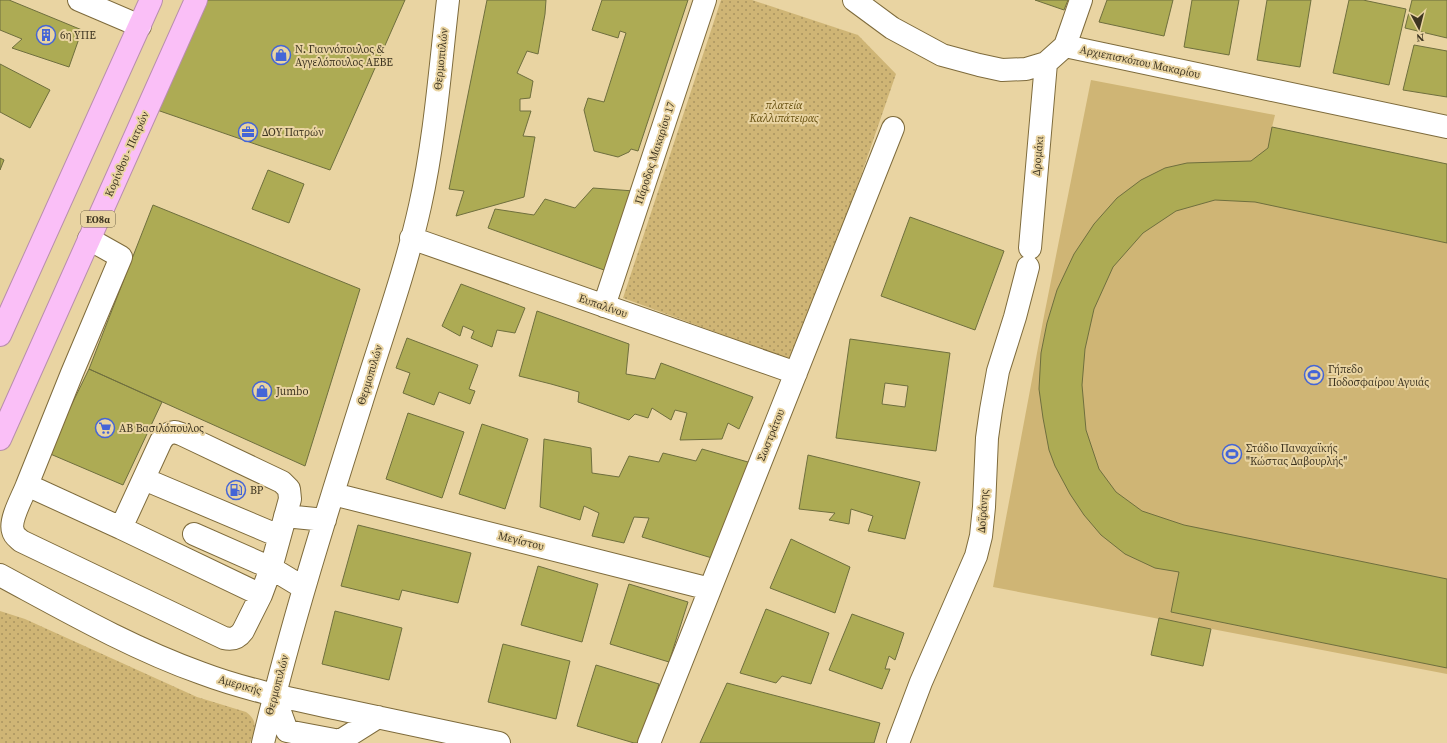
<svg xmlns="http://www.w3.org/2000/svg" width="1447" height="743" font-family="'Source Serif 4',serif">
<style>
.park{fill:url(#park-dots)}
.pitch{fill:#cfb575}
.building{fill:#adab54;stroke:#6f6f3e;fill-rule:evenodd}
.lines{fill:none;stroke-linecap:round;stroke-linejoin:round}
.minor-casing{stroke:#7e6b3c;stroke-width:24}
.highway-casing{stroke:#b88fac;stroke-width:24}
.minor{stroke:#fff;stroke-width:22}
.highway{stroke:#fabff7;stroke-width:22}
.labels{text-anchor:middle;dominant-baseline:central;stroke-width:4;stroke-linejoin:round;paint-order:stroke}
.shield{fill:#e9d4a2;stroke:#716548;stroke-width:1}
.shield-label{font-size:10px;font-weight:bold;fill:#3e3521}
.poi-label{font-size:11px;fill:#3e3521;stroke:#e9d4a2;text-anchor:start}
.street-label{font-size:11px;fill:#3e3521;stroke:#e9d4a2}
.park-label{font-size:11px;font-style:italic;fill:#67500f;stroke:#e9d4a2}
</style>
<defs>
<pattern id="park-dots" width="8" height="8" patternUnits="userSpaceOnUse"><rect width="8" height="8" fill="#cfb575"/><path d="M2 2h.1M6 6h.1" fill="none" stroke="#a99460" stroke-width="1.8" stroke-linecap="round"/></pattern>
</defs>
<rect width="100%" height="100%" fill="#e9d4a2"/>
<path class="park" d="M721 0H752L858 35 896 74 828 271 794 361 623 298Z
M0 611 25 619 197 697 246 712C259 721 255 731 250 743H0Z"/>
<path class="pitch" d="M1091 80 1275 115 1272 127 1447 164V674L993 587 1043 321Z"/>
<path class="building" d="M0 0H9L82 30 69 67 12 48 22 39 0 30Z
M205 0H405L330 170 157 110Z
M487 0H546L545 14 538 54 527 51 517 73 533 81 530 98 520 99V111H531L523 136 535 137 524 197 456 216 464 191 449 189Z
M602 0H688L638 151 631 149 629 152 618 157 594 151 584 110 588 98 604 102 626 33 620 31 618 38 592 30Z
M1035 0H1068L1064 10Z
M1107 0H1173L1164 36 1099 22Z
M1192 0H1239L1229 55 1184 47Z
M1267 0H1311L1300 67 1257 60Z
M1349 0H1363L1406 9 1389 85 1333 73Z
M1412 0H1447V38L1405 28Z
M1414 45 1447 51V97L1403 90Z
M0 64 50 90 30 128 0 112Z
M1272 127 1447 164V243L1255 202 1215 200 1176 211 1143 233 1113 267 1094 309 1085 349 1082 385 1086 430 1099 469 1116 492 1142 511 1184 525 1447 579V668L1171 612 1179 572 1155 568 1125 554 1101 535 1084 515 1070 494 1055 466 1049 450 1043 418 1039 389 1041 353 1047 323 1057 290 1074 254 1094 224 1117 198 1141 180 1165 168 1187 163 1251 161 1268 148Z
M0 158 4 160 0 170Z
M268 170 304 184 289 223 252 209Z
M593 188 634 191 604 270 488 228 495 209 534 215 545 199 575 208Z
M153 205 360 289 305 466 89 369Z
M910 217 1004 251 975 330 881 296Z
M461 284 525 308 515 333 497 330 492 347 471 338 474 331 463 326 460 336 442 326Z
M537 311 629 344 626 374 655 379 661 363 753 397 739 429 728 423 722 439 680 440 687 413 675 410 671 420 652 408 648 418 635 414 629 420 578 402 579 392 551 384 519 376Z
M407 338 478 365 469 389 475 391 470 404 439 392 434 405 403 393 410 373 396 368Z
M850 339 950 353 936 451 836 438ZM885 383 908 386 905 407 882 404Z
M89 369 162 402 123 485 48 453Z
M408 413 464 432 442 498 386 479Z
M482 424 528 439 505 509 459 494Z
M544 439 591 448 592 473 619 477 629 456 659 462 663 453 696 461 702 449 755 464 712 558 642 537 649 518 634 517 624 543 592 536 599 513 584 506 580 520 540 507Z
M808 455 920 482 905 539 868 531 873 516 851 509 849 524 829 520 835 513 799 509Z
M358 525 471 553 458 603 402 590 399 600 341 586Z
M791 539 850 567 835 613 770 588Z
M538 566 598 584 582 642 521 625Z
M629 584 688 602 669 662 610 644Z
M766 609 829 633 811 684 782 676 776 683 740 673Z
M335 611 402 628 389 680 322 664Z
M852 614 904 633 895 660 889 656 885 669H890L882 689 829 670Z
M1159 618 1211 629 1203 666 1151 655Z
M503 644 570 661 556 719 488 702Z
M596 665 659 684 641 743H634L577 726Z
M727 683 880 723 874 743H700Z"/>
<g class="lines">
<defs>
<path id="minor" d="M79 0 140 26
M854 0 892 28 942 55 979 65 1002 70 1026 69 1046 63 1065 46 1081 0
M1065 46 1447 127
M411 238 796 373
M1030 248 1046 63
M604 306 705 0
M175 432 181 434 282 482 289 489 290 499 271 568 261 595 243 631C238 638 232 640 224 638L21 541C18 538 14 536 13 531 9 520 23 496 27 485L121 528 161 441C165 435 168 433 175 432Z
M144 479 279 536
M27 485 72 373 121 257 89 239
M333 494 710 589
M285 516 325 520
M121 528 261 595
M194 534 271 568 304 588
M0 575C65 610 131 648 201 673 246 690 292 699 339 709 392 720 445 732 499 743
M274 695 287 731 340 741 378 717
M263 743C291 624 328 508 365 391 384 330 406 269 420 206 435 139 440 69 448 0
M649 743 893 128
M898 743 921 682 976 556 981 536 984 507 987 438 991 410 998 371 1015 317 1028 267"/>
<path id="highway" d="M0 335 151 0
M0 439 196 0"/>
</defs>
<use href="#minor" class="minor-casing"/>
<use href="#highway" class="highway-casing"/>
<use href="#minor" class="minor"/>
<use href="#highway" class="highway"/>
</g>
<defs>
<symbol id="building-ring" viewBox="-11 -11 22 22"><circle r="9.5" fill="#e9d4a2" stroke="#4465d7" stroke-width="1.5"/><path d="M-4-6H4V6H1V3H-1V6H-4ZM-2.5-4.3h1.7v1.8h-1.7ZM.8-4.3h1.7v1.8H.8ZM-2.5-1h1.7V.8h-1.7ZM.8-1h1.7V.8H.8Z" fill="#4465d7"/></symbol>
<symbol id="shop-ring" viewBox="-11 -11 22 22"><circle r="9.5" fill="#e9d4a2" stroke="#4465d7" stroke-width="1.5"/><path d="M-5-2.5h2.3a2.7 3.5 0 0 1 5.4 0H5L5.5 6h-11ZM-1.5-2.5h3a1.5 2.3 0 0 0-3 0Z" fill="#4465d7"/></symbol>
<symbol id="office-ring" viewBox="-11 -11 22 22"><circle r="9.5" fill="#e9d4a2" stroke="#4465d7" stroke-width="1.5"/><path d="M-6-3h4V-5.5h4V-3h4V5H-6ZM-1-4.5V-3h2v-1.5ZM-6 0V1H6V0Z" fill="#4465d7"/></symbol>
<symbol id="stadium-ring" viewBox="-11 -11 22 22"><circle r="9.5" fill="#e9d4a2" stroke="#4465d7" stroke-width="1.5"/><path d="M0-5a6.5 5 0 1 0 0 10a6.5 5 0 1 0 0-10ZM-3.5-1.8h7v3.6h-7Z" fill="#4465d7"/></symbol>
<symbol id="supermarket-ring" viewBox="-11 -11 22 22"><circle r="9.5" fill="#e9d4a2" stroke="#4465d7" stroke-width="1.5"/><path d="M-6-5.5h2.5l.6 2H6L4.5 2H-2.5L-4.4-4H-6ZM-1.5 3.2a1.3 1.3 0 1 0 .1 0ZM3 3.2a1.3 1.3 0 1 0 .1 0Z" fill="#4465d7"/></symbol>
<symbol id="fuel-ring" viewBox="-11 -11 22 22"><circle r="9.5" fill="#e9d4a2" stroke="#4465d7" stroke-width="1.5"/><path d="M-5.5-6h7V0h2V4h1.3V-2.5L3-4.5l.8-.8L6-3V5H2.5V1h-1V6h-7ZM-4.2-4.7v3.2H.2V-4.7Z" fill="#4465d7"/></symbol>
</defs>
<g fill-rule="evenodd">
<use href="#building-ring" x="35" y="24" width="22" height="22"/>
<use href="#shop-ring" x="270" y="44" width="22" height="22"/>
<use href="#office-ring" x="237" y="121" width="22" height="22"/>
<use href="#stadium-ring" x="1303" y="364" width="22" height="22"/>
<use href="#shop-ring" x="251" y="380" width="22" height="22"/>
<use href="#supermarket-ring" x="94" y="417" width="22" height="22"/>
<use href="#stadium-ring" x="1221" y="443" width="22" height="22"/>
<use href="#fuel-ring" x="225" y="479" width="22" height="22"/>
</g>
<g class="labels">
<rect class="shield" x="81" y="211" width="34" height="16" rx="3"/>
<g class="shield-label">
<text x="98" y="219">ΕΟ8α</text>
</g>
<g class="poi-label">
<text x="60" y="35">6η ΥΠΕ</text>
<text x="295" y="49">Ν. Γιαννόπουλος &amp;<tspan x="295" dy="13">Αγγελόπουλος ΑΕΒΕ</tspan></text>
<text x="262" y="132">ΔΟΥ Πατρών</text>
<text x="1328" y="369">Γήπεδο<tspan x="1328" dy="13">Ποδοσφαίρου Αγυιάς</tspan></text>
<text x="276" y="391">Jumbo</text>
<text x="119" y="428">ΑΒ Βασιλόπουλος</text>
<text x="1246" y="448">Στάδιο Παναχαϊκής<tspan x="1246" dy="13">"Κώστας Δαβουρλής"</tspan></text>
<text x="250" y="490">BP</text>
</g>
<g class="street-label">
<text transform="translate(441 59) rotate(-84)">Θερμοπυλών</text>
<text transform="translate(1140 62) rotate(12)">Αρχιεπισκόπου Μακαρίου</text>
<text transform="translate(655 153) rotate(-72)">Πάροδος Μακαρίου 17</text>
<text transform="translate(127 154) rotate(-66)">Κορίνθου - Πατρών</text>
<text transform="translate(1038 156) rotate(-85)">Δρομάκι</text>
<text transform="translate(603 306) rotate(19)">Ευπαλίνου</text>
<text transform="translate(370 375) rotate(-73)">Θερμοπυλών</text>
<text transform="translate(771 435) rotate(-68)">Σωστράτου</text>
<text transform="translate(983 511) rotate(-86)">Δοϊράνης</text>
<text transform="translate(521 541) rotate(14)">Μεγίστου</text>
<text transform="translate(240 685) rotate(16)">Αμερικής</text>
<text transform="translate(277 685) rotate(-75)">Θερμοπυλών</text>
</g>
<g class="park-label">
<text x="784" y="105">πλατεία<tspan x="784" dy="13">Καλλιπάτειρας</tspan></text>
</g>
</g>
<g transform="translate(1419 28) rotate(173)" stroke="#e9d4a2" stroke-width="3" paint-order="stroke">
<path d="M0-3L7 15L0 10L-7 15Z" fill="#3e3521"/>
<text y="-6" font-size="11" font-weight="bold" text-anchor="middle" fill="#3e3521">N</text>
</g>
</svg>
